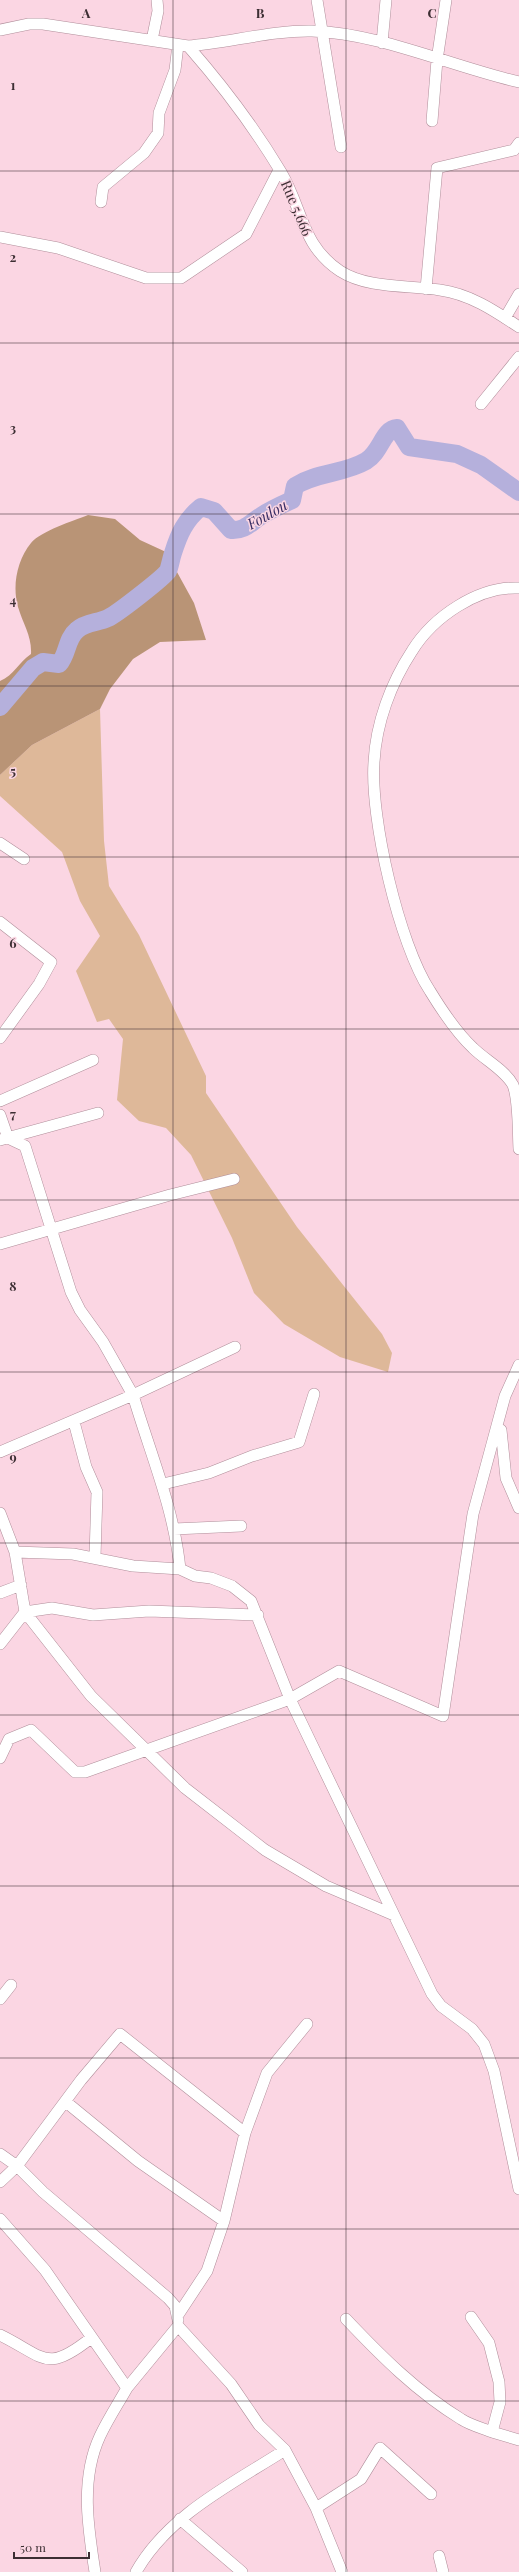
<svg xmlns="http://www.w3.org/2000/svg" width="519" height="2572" font-family="'Playfair Display',serif">
<style>
.green{fill:#deb899}
.forest{fill:#b99476}
.lines{fill:none;stroke-linecap:round;stroke-linejoin:round}
.river{stroke:#b5b0dc;stroke-width:18}
.street-casing{stroke:#b08e9a;stroke-width:12}
.street{stroke:#fff;stroke-width:11}
.grid{fill:none;stroke:#3c2e33;stroke-width:1;stroke-opacity:0.55}
.labels{text-anchor:middle;dominant-baseline:central;stroke-width:3;stroke-linejoin:round;paint-order:stroke}
.street-label{font-size:14px;fill:#3c2e33;stroke:#fbd6e3}
.water-label{font-size:15px;font-style:italic;fill:#392e64;stroke:#fbd6e3}
.grid-label{font-size:13px;text-anchor:middle;font-weight:bold;fill:#3c2e33;stroke:#fbd6e3;stroke-width:3;stroke-linejoin:round;paint-order:stroke}
</style>
<rect width="100%" height="100%" fill="#fbd6e3"/>
<path class="green" d="M100 709 104 841 109 886 139 935 206 1076V1093L297 1227 382 1334 392 1353 388 1372 340 1357 284 1324 254 1293 232 1238 191 1155 166 1128 139 1121 117 1100 123 1039 109 1019 97 1022 76 971 100 936 80 901 62 852 0 796V775L32 745Z"/>
<path class="forest" d="M88 515 115 519 140 540 166 552 194 603 206 640 160 642 133 659 110 689 100 709 32 745 0 775V681C14 675 19 662 31 654 32 636 23 624 18 607 12 586 17 560 31 543 41 531 73 521 88 515Z"/>
<g class="lines">
<path class="river" d="M0 707 33 668 43 662 59 664C68 654 66 639 77 630 86 622 98 623 108 618 117 614 163 578 168 571 170 566 171 559 173 553 179 534 185 520 201 507L214 511 231 530C245 531 250 523 261 516 270 510 281 505 292 500L295 486C317 472 344 474 366 461 381 452 383 429 397 428L409 447 457 454 481 465 519 492"/>
<defs>
<path id="street" d="M317 0 341 147
M0 30 29 24H43L188 46C223 86 254 127 281 172 303 209 301 245 340 271 368 289 409 285 440 290 470 294 495 311 519 327
M152 40 158 11 157 0
M382 43 386 0
M188 46C227 43 274 30 312 31 379 33 453 67 519 82
M432 121 437 60 446 0
M101 202 103 187 144 153 158 133 159 113 175 70 178 45
M0 237 58 248 146 278H181L246 234 279 170
M426 289 437 168 514 150 519 143
M505 318 519 294
M481 404 519 357
M519 588C478 586 433 617 412 651 391 683 376 723 374 762 370 818 399 944 430 991 441 1009 458 1034 473 1048 485 1060 505 1070 513 1085 519 1100 518 1132 519 1149
M0 843 24 859
M0 922 51 962 39 984 0 1038
M0 1101 93 1060
M0 1115 8 1138 25 1146 71 1292 80 1310 103 1342 133 1395 0 1452
M0 1140 98 1113
M0 1244 170 1195 234 1179
M519 1365 505 1396 473 1514 443 1716 339 1671 290 1699 432 1994 441 2006 472 2029 484 2044 494 2071 519 2189
M74 1422 86 1467 97 1492 95 1557
M501 1430 506 1478 519 1508
M163 1484 209 1473 252 1456 299 1442 314 1394
M0 1513 15 1552 25 1612 0 1644
M174 1529 241 1526
M15 1552 73 1554 133 1566 180 1569
M0 1593 21 1585
M25 1612 91 1696 185 1788 265 1850 326 1886 394 1915
M25 1612 52 1608 93 1615 149 1611 258 1615
M0 1758 9 1739 31 1730 75 1772H85L290 1699 251 1601 232 1586 211 1578 195 1576 180 1569C174 1508 150 1453 133 1395L235 1347
M0 1999 11 1985
M66 2102 138 2161 224 2221
M0 2154 17 2166 43 2192 168 2298 175 2306 178 2320
M0 2182 17 2166 81 2080 120 2034 245 2133
M0 2219 45 2270 127 2388C118 2404 108 2419 100 2436 80 2479 88 2528 95 2572
M178 2315 207 2271 224 2221 245 2133 267 2073 307 2024
M471 2317 489 2343 499 2382 500 2402 492 2432 519 2440
M346 2319C381 2356 417 2392 461 2419 470 2425 482 2428 492 2432
M0 2335C45 2357 46 2374 91 2338
M127 2388 178 2326 231 2384 259 2425 285 2450 316 2508 342 2572
M316 2508 361 2479 380 2448 431 2494
M180 2519 242 2572
M439 2556 443 2572
M136 2572C168 2515 232 2484 285 2450"/>
</defs>
<use href="#street" class="street-casing"/>
<use href="#street" class="street"/>
</g>
<path class="grid" d="M173 0V2572M346 0V2572M0 171H519M0 343H519M0 514H519M0 686H519M0 857H519M0 1029H519M0 1200H519M0 1372H519M0 1543H519M0 1715H519M0 1886H519M0 2058H519M0 2229H519M0 2401H519"/>
<g class="labels">
<g class="street-label">
<text transform="translate(297 208) rotate(67)">Rue 5.666</text>
</g>
<g class="water-label">
<text transform="translate(267 514) rotate(-30)">Foulou</text>
</g>
</g>
<g class="grid-label">
<text x="86" y="18">A</text>
<text x="260" y="18">B</text>
<text x="432" y="18">C</text>
<text x="13" y="90">1</text>
<text x="13" y="262">2</text>
<text x="13" y="433">3</text>
<text x="13" y="605">4</text>
<text x="13" y="776">5</text>
<text x="13" y="948">6</text>
<text x="13" y="1119">7</text>
<text x="13" y="1291">8</text>
<text x="13" y="1462">9</text>
</g>
<path d="M14 2552v6h75v-6" fill="none" stroke="#3c2e33" stroke-width="2"/>
<text x="20" y="2552" font-size="12" fill="#3c2e33" stroke="#fbd6e3" stroke-width="3" paint-order="stroke">50 m</text>
</svg>
